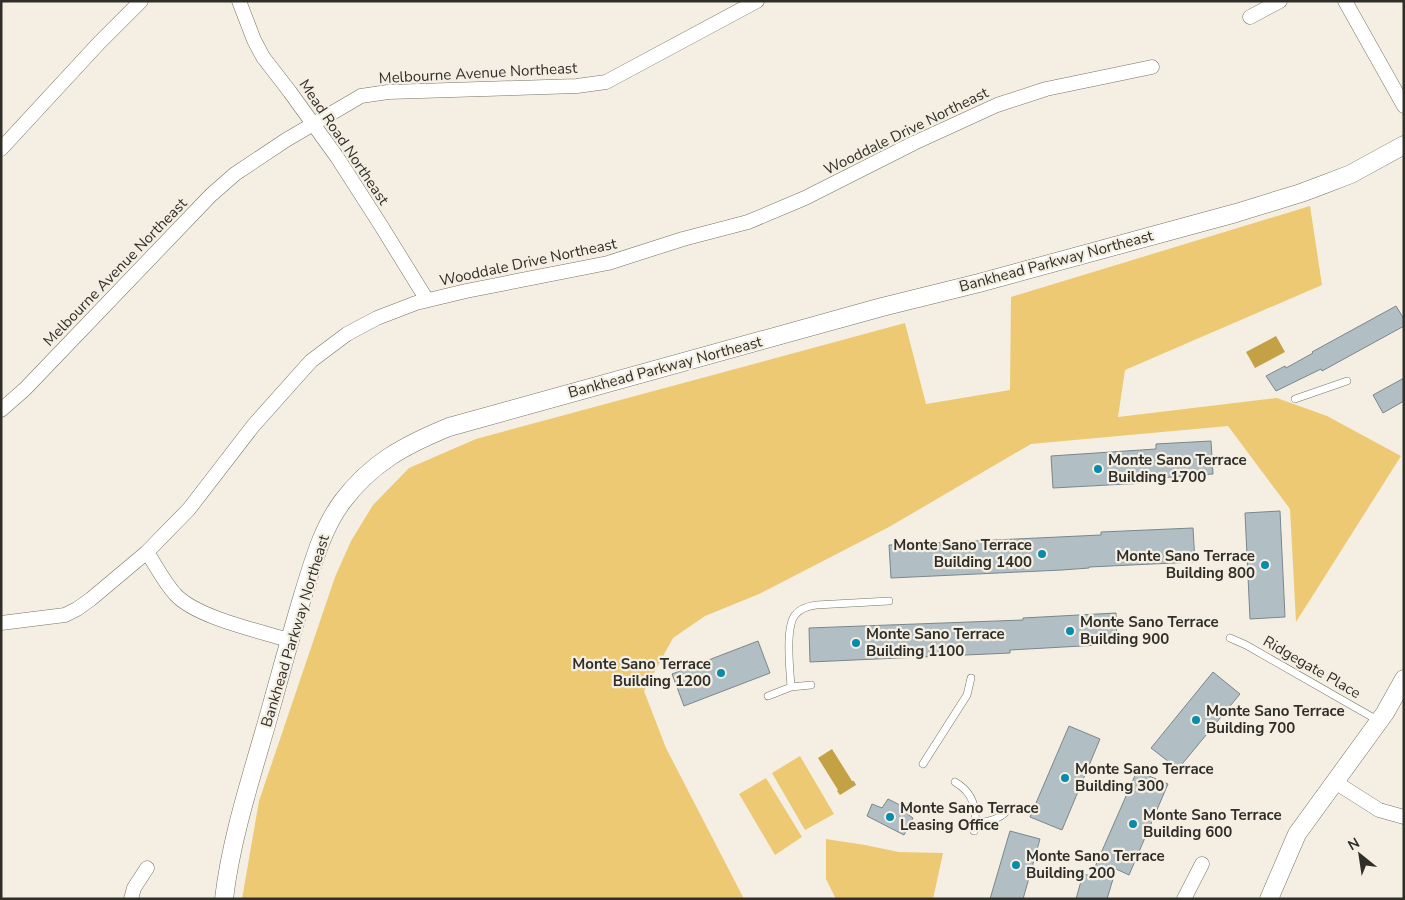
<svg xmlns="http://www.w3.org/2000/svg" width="1405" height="900" font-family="'Nunito Sans',sans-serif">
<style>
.green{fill:#eec973}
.water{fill:#c5a146}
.building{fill:#b1bfc5;stroke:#79878c}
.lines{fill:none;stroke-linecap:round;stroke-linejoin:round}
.service-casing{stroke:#787368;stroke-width:8}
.minor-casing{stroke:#787368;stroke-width:15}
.tertiary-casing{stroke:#787368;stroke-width:19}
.service{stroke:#fff;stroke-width:7}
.minor{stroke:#fff;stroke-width:14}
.tertiary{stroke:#fff;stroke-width:18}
.poi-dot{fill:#098bac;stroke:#f4efe2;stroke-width:2}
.labels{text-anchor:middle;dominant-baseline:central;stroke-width:4.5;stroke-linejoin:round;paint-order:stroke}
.street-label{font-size:15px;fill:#302e29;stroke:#f4efe2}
.poi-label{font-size:15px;font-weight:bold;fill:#302e29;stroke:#f4efe2;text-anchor:start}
</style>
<rect width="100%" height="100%" fill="#f4efe2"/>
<path class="green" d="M1310 206 1322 285 1125 370 1118 417 1277 398 1327 416 1401 456 1296 622 1290 509 1228 426 1031 444 889 527 759 594 705 616 673 638 644 691 666 748 744 899H242L259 801 335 577 351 541 373 505 409 468 476 439 905 323 926 404 1010 390 1011 297Z
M800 756 834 814 805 830 772 773Z
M766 778 802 837 775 855 739 794Z
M826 839 865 845 899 852 943 853 933 899H836L826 879Z"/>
<path class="water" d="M1276 336 1285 352 1255 368 1246 352Z
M832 749 852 781H854L856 785 840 795 837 791 838 790 818 758Z"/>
<path class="building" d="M1396 306 1404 319V326L1322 371 1321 369 1276 391 1266 376 1285 366 1286 368 1313 353 1312 352Z
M1404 378V401L1383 413 1373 395Z
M1211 441 1213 474 1144 479 1145 483 1053 488 1051 456 1156 449V444Z
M1280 511 1285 617 1250 619 1245 513Z
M1193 528 1195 562 1089 567V568L1062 570 891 578 889 545 1101 535V532Z
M1116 613 1117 644 1010 650V653L810 662 809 628 1023 620V618Z
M758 641 770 673 684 706 672 674Z
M1213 672 1240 694 1178 769 1151 748Z
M1069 726 1100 739 1062 830 1030 817Z
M1137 771 1168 784 1129 875 1116 869 1107 899H1076L1083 874 1091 876Z
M888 799 900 805 902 802 909 806 906 813 913 818 904 835 867 816 872 804 882 808Z
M1010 831 1040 839 1023 899H990Z"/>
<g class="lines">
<defs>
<path id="service" d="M1295 399 1347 381
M1230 638 1246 645 1379 721
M791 687C790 670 785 628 795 615 800 608 809 606 816 605L889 601
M768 696 791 687 811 685
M923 764 967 695 971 678
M955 782C974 793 978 810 974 831
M975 824C988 821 1001 820 1009 808"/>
<path id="minor" d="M239 1 254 40 263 57 290 92 337 157 380 224 427 300
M1345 1 1404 106
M1250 17 1280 1
M1 149 99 43 141 1
M1 410 25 389 211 195 235 174 286 140 361 96 388 92 577 86 606 82 757 1
M147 552C156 566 164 582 175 594 195 617 259 631 289 640
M1 623 65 615 77 609 91 599 147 552 189 509 253 426 311 361 347 334 377 318 416 303 466 291 608 263 683 239 748 222 805 198 914 143 997 105 1046 89 1152 67
M1335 782 1379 810 1404 817
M131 899 134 888 147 868
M1184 899 1202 864"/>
<path id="tertiary" d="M224 899C231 838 252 775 269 715 280 675 291 635 303 595 313 563 322 529 342 502 371 463 405 445 449 427L882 307 979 283 1236 213 1301 193 1325 184 1351 174 1404 145
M1269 899 1297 834 1385 713 1404 679"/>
</defs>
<use href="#service" class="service-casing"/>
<use href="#minor" class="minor-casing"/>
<use href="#tertiary" class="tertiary-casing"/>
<use href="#service" class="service"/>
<use href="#minor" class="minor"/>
<use href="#tertiary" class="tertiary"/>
</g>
<g class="poi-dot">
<circle cx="1098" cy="469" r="5"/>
<circle cx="1042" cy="554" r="5"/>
<circle cx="1265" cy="565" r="5"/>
<circle cx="1070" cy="631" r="5"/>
<circle cx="856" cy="643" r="5"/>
<circle cx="721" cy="673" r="5"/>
<circle cx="1196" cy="720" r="5"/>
<circle cx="1065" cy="778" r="5"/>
<circle cx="890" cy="817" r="5"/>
<circle cx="1133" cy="824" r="5"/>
<circle cx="1016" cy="865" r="5"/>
</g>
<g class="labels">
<g class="street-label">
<text transform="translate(478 73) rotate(-3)">Melbourne Avenue Northeast</text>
<text transform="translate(906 131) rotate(-26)">Wooddale Drive Northeast</text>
<text transform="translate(344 142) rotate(56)">Mead Road Northeast</text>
<text transform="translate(1056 261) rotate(-15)">Bankhead Parkway Northeast</text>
<text transform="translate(528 262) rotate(-12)">Wooddale Drive Northeast</text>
<text transform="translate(115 272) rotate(-46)">Melbourne Avenue Northeast</text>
<text transform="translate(665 367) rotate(-15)">Bankhead Parkway Northeast</text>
<text transform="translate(295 631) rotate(-73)">Bankhead Parkway Northeast</text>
<text transform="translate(1312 667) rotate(30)">Ridgegate Place</text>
</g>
<g class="poi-label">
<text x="1108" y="460">Monte Sano Terrace<tspan x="1108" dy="17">Building 1700</tspan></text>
<text x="1032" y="545" text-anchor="end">Monte Sano Terrace<tspan x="1032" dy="17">Building 1400</tspan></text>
<text x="1255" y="556" text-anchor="end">Monte Sano Terrace<tspan x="1255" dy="17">Building 800</tspan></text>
<text x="1080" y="622">Monte Sano Terrace<tspan x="1080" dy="17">Building 900</tspan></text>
<text x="866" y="634">Monte Sano Terrace<tspan x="866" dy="17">Building 1100</tspan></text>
<text x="711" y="664" text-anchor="end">Monte Sano Terrace<tspan x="711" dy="17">Building 1200</tspan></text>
<text x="1206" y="711">Monte Sano Terrace<tspan x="1206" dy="17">Building 700</tspan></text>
<text x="1075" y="769">Monte Sano Terrace<tspan x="1075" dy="17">Building 300</tspan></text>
<text x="900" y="808">Monte Sano Terrace<tspan x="900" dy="17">Leasing Office</tspan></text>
<text x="1143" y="815">Monte Sano Terrace<tspan x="1143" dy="17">Building 600</tspan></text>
<text x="1026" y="856">Monte Sano Terrace<tspan x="1026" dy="17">Building 200</tspan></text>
</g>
</g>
<rect width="1405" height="900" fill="none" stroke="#302e29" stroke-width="5"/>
<g transform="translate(1360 855) rotate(330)" stroke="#f4efe2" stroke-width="4" paint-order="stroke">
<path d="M0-4L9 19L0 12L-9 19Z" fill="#302e29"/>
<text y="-8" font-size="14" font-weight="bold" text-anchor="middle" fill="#302e29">N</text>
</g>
</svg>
